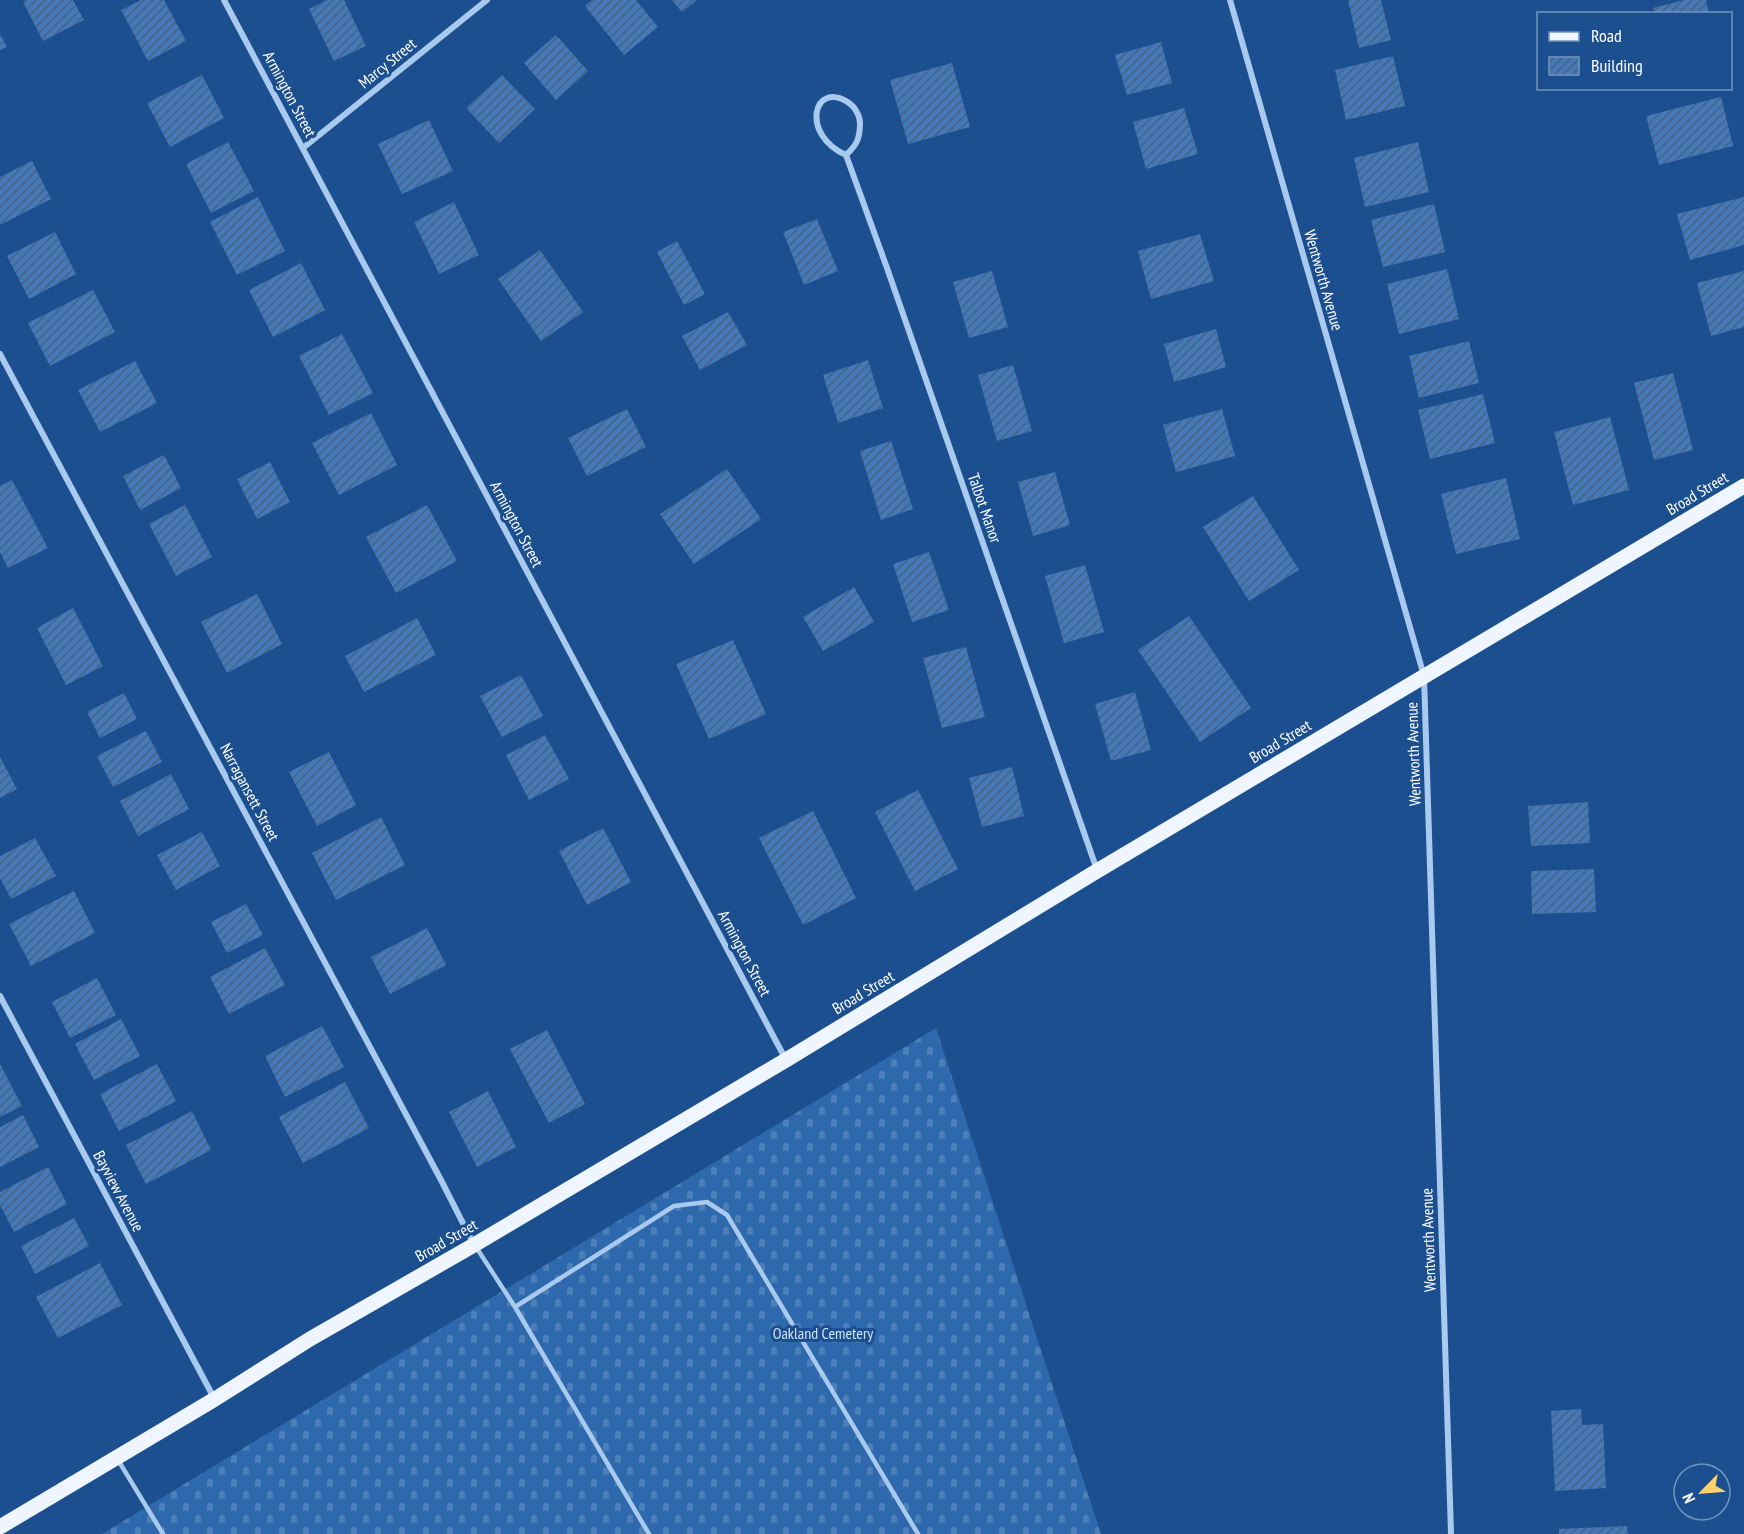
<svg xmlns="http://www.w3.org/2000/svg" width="1744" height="1534" font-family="'PT Sans Narrow',sans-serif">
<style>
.cemetery{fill:url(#cemetery-stones)}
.building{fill:url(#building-hatch)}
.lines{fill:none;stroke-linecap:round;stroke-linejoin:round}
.lane{stroke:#a9c9ee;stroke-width:4.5}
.street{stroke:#a9c9ee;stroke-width:6}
.primary{stroke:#f0f6ff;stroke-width:15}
.labels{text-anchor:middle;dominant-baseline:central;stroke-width:6;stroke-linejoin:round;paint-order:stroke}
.street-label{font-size:16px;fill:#fff;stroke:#1b4f8f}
.park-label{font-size:16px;fill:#cfe3fa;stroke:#1b4f8f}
</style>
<defs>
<pattern id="cemetery-stones" width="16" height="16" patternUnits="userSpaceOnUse" patternTransform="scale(1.5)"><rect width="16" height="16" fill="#2e69ad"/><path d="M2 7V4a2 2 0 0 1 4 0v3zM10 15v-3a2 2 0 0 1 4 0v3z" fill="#4d80b9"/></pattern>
<pattern id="building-hatch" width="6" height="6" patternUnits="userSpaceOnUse" patternTransform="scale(1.5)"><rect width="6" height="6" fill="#4478b7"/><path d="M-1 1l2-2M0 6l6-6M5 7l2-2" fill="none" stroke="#486282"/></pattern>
</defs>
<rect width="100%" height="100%" fill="#1b4f8f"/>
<path class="cemetery" d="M936 1028 1101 1534H102Z"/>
<path class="building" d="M26 0H73L84 20 43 41 23 2Z
M141 0H164L186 41 148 61 121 10Z
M327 0H344L366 46 334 61 309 9Z
M592 0H636L658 27 624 55 585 6Z
M672 0H697L682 12Z
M1348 0H1381L1391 40 1359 48Z
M1684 0H1706L1709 14H1655L1653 8Z
M0 34 7 47 0 50Z
M556 35 588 71 556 100 524 63Z
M1161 42 1172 83 1127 95 1115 55Z
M1393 56 1405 106 1346 120 1335 70Z
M952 63 970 127 908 144 890 80Z
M202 75 224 118 170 147 147 103Z
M502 75 535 109 499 143 466 108Z
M1721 97 1733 146 1659 165 1646 116Z
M1184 108 1198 154 1146 169 1133 122Z
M429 120 453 171 402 194 378 144Z
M228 142 254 191 211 213 186 164Z
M1418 142 1429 192 1365 207 1354 158Z
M32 161 51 199 0 225V177Z
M258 197 285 251 237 275 210 222Z
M1744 197V245L1690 260 1677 214Z
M454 202 479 255 439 274 414 222Z
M1434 204 1445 252 1383 267 1371 220Z
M817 219 838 271 804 285 783 232Z
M55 232 76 274 29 299 7 256Z
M1200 234 1214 281 1151 299 1138 251Z
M677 241 705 294 684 305 657 252Z
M540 250 583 312 541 341 498 279Z
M301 263 325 310 273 337 249 290Z
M1447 269 1459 319 1399 334 1387 284Z
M992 271 1008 327 969 338 953 282Z
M1744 271V327L1711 336 1697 283Z
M93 290 115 332 50 366 28 323Z
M728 312 747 345 700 370 682 336Z
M1216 329 1226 367 1174 382 1164 344Z
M342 334 373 393 329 415 299 356Z
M1469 341 1479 383 1419 398 1409 356Z
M868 360 883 408 838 423 823 375Z
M135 361 157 403 100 432 78 390Z
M1013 365 1032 431 997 441 978 375Z
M1673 373 1693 450 1654 460 1634 383Z
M1483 394 1495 443 1430 459 1418 410Z
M627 409 646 447 587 476 568 438Z
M1222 409 1235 456 1176 472 1163 425Z
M371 413 397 465 339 495 312 443Z
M1610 417 1629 490 1573 505 1554 432Z
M891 441 913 509 881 520 860 451Z
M164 455 181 488 140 510 123 476Z
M270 462 290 502 257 519 237 479Z
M727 469 761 519 694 564 660 514Z
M1055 472 1070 525 1033 536 1018 482Z
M1506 478 1520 539 1456 554 1441 494Z
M12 480 48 548 8 568 0 552V486Z
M1253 496 1299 570 1249 601 1203 527Z
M185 505 212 557 176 576 149 524Z
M427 505 457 561 396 593 366 537Z
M929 552 949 610 912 622 893 564Z
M1085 565 1104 632 1064 643 1045 576Z
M854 587 874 622 823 651 803 617Z
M257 594 282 644 227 673 201 622Z
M73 608 103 666 66 685 37 628Z
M1189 616 1251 708 1200 742 1138 650Z
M417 618 436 655 364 692 345 656Z
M733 640 766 714 709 739 676 664Z
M966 647 985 717 942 728 923 658Z
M521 675 543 716 502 737 480 696Z
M1135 692 1151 750 1111 761 1095 704Z
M124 693 137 719 100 738 87 712Z
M146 731 162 762 113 787 97 756Z
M545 735 569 779 529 800 506 755Z
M329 752 356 805 317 826 289 772Z
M0 757 17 789 0 798Z
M1012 767 1024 816 982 827 969 778Z
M171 774 189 809 138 836 120 801Z
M918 790 958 869 915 891 875 812Z
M1588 802 1590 843 1531 846 1528 806Z
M813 811 856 898 803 925 759 838Z
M381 817 405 865 336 900 312 853Z
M603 828 631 882 587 905 559 851Z
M202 832 220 866 176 890 157 855Z
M35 838 56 876 11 899 0 878V856Z
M1594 869 1596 912 1532 914 1531 871Z
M74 891 95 933 31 966 9 924Z
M246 904 263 935 227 953 211 922Z
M427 928 446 965 390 994 371 957Z
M265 948 285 985 229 1014 210 977Z
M97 978 116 1015 70 1038 52 1002Z
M121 1019 140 1056 94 1080 75 1044Z
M322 1026 344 1067 285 1097 265 1056Z
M547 1030 585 1104 549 1123 510 1049Z
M0 1064 22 1106 0 1117Z
M157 1064 176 1101 119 1131 100 1094Z
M345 1082 369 1128 303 1163 279 1117Z
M488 1091 516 1147 477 1167 449 1112Z
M192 1111 211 1150 146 1184 126 1145Z
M23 1115 39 1147 0 1167V1127Z
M48 1167 67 1204 14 1232 0 1205V1192Z
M74 1218 89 1246 35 1274 21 1246Z
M100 1263 122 1305 58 1338 36 1297Z
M1581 1409 1582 1425 1603 1424 1606 1488 1555 1491 1551 1411Z
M1627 1526 1628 1534H1559V1529Z"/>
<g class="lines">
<path class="lane" d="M476 1247 515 1307 649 1534
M515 1307 674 1206 707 1202 727 1215 918 1534
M118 1460 163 1534"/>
<path class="street" d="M224 0 786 1060
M1230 0 1424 676 1451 1534
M303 148 487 0
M846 155C800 135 813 79 849 103 855 107 860 116 860 123 860 138 857 145 846 155L887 268 1097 870
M0 354 441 1180 473 1243
M0 996 214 1398"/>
<path class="primary" d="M0 1527 215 1399 310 1339 474 1245 786 1060 1097 871 1744 486"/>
</g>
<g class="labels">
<g class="street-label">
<text transform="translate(387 63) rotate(-39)">Marcy Street</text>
<text transform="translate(290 94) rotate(62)">Armington Street</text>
<text transform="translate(1324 280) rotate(74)">Wentworth Avenue</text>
<text transform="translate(1697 493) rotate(-31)">Broad Street</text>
<text transform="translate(985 508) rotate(71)">Talbot Manor</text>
<text transform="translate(517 524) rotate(62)">Armington Street</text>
<text transform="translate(1280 741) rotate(-31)">Broad Street</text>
<text transform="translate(1413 754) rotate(-92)">Wentworth Avenue</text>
<text transform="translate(250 792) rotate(62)">Narragansett Street</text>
<text transform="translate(745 953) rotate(62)">Armington Street</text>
<text transform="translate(863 992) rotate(-31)">Broad Street</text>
<text transform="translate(119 1191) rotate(62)">Bayview Avenue</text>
<text transform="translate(446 1240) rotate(-30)">Broad Street</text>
<text transform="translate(1428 1240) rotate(-92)">Wentworth Avenue</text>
</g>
<g class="park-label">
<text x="823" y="1333">Oakland Cemetery</text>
</g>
</g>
<rect x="1537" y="12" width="195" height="78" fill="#1b4f8f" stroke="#7695bc" stroke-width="1.5"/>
<rect x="1549" y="32" width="30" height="9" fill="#f0f6ff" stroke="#7695bc" stroke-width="1.5"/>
<text x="1591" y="42" font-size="18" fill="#ffffff">Road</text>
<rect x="1549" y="57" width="30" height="18" fill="url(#building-hatch)" stroke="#7695bc" stroke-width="1.5"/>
<text x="1591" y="72" font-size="18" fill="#ffffff">Building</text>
<g transform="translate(1702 1492) rotate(245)"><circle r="28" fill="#1b4f8f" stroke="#7695bc" stroke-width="1.5"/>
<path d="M0-4.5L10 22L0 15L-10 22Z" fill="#ffd166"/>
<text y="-9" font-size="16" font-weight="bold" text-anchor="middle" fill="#ffffff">N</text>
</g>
</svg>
